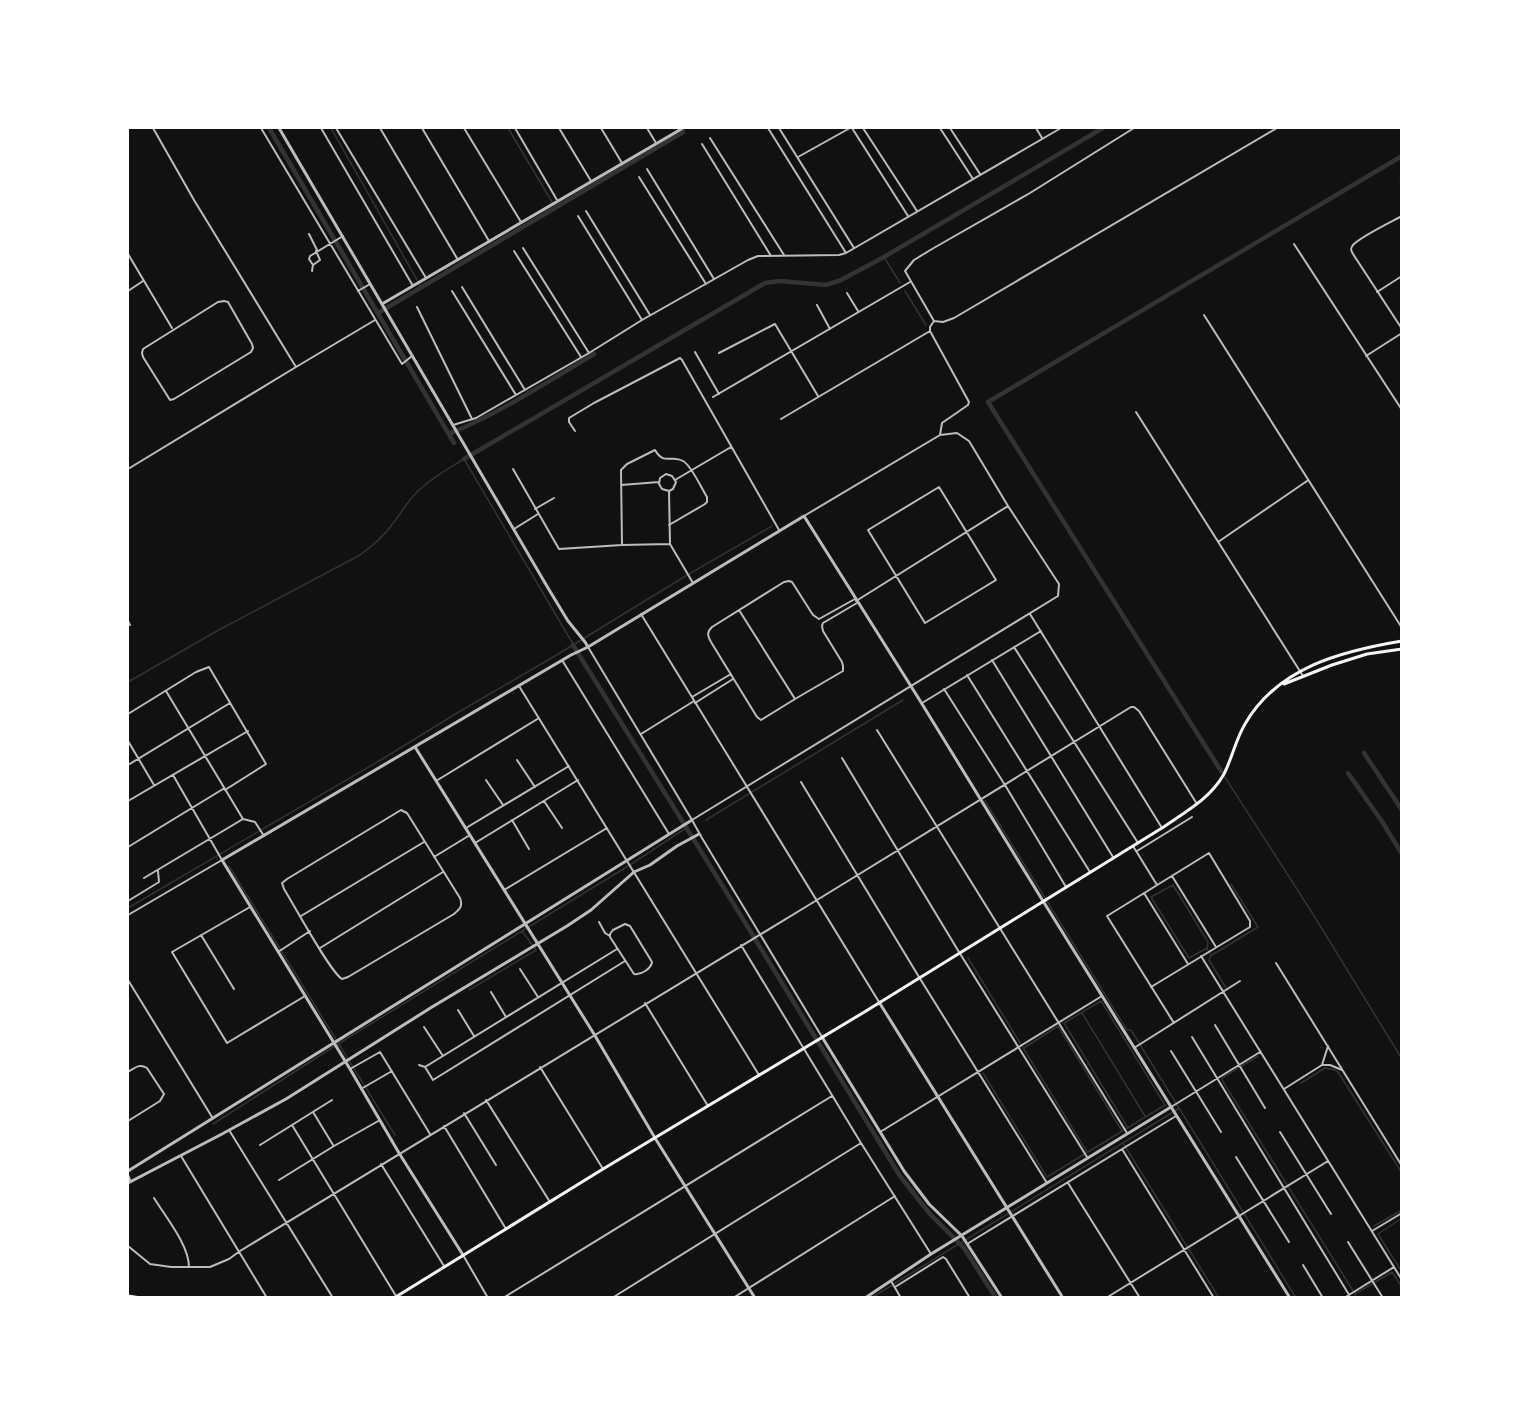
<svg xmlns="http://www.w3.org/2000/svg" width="1529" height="1425" font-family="Ubuntu,sans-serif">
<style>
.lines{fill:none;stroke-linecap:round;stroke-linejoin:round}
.stream{stroke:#333;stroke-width:1.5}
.canal{stroke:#333;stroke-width:4.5}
.minor{stroke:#bcbcbc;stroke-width:2}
.tertiary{stroke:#bcbcbc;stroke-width:3}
.secondary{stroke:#f5f5f5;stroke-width:3}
</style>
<rect width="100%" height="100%" fill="#111"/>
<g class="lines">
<path class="stream" d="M331 128 421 287
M508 128 555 207
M1400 179 1402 178
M884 257 900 283
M905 291 926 325
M128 682 217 631 360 555C371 547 383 537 391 526 400 515 407 502 417 492 431 478 448 469 464 459L573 644
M1221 771 1311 911 1402 1059
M985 801 1127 1030H1131L1296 1298
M706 820 903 700
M229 866 395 1135
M128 908 384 758 457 713 555 656 684 577 772 526
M1207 948 1208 942 1173 885 1151 897 1189 958 1207 948 1211 955 1209 960 1226 988
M1212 955 1258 927 1231 884
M968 958 1087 1152
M469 990 536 950 522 931
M1082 1013 1145 1116
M1024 1048 1058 1026 1122 1131
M1258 1056 1222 1078V1080L1355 1294
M983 1073 1047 1177 1165 1105 1101 1001 1064 1023 1128 1128
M1301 1083 1325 1068 1335 1070 1338 1072 1402 1173
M213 1124 338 1044 633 863 686 828
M1123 1143 1219 1298
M128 1166 131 1172
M1402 1218 1378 1234 1402 1272
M1374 1226 1402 1210
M871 1298 1178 1109
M1357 1298 1355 1294 1392 1272 1402 1287"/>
<path class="canal" d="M269 128 454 443
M378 313 683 132
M449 434C500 413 547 382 594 354
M464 459 765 283 780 281 826 285 841 280 884 257 1103 128
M573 645 730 898 900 1176 930 1214 964 1248 996 1298
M1364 753 1402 810
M1221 771 988 402 1402 156
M1348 773 1381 820 1402 854"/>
<path class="minor" d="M153 128 194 200 296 367 375 320
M261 128 402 364 412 356
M321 128 413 286
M336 128 426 278
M380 128 458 260
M422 128 489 241
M464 128 521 222
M515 128 557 200
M559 128 591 181
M601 128 622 163
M647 128 656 143
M768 128 846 253
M779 128 854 248
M852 128 908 216
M863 128 917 211
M940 128 973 179
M950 128 980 174
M1036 128 1042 138
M710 138 784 255
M702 144 771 256
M798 157 850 128
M647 169 714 279
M639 177 706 284
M586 211 650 315
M578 216 642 320
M1402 216C1391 222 1360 237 1353 245 1350 249 1351 250 1353 254L1402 329
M309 234 317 250
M1294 244 1402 410
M523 248 589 353
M514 251 581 357
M128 254 172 328
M313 265 320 260 316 251
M312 271 313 265 309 259 310 256 343 236
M462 287 525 390
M128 291 143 281
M358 291 370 284
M452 291 516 395
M1377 292 1402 276
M847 293 858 311
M224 301 228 302 252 344 253 348 251 352 174 399 170 400 143 357 142 353 143 349 218 302Z
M817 305 830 329
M417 307 472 419
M1204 315 1402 628
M934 321 943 322 954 318 1277 128
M934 321 905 271 914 260 932 249 1030 193 1134 128
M934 321 930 327V331L969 402 968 405 942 423 940 435
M695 352 719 394
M719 353 775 324 818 396
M1366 356 1402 333
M713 397 910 282
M1136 412 1303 676
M781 419 930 331
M453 425 476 418 589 353 642 320 748 260 758 256 839 255 846 253 1061 128
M575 431 569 422V418L594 403 680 358 682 360 779 530
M128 469 296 367
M513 469 559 549 622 545 670 544 693 583
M675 480 731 447
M621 485 659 482
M939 487 996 580 925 623 868 530Z
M669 491 662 489 659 484 660 478 666 474 672 476 676 482 673 489 669 491 670 544
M535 509 554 498
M514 529 538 514
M1218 542 1307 481
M622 545 621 470 627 464 655 450C664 466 672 454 683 461 692 466 701 488 707 497V502L705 504 669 525
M856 601 1008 506
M739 610 795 699
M641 614 879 1002
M1030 614 1162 828
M128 621 130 625
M823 623 822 626 823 631 842 662 843 666V671L795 699 761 720 757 717 711 642C707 635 707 632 712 627L784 582 789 581 792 582 813 615 819 619 855 599
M823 623 857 603
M588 647 692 820 702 838 822 1037
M1014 647 1138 843
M562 660 669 834
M992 660 1113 857
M967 675 1090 872
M519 686 759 1075
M944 689 1005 785 1066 887
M166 691 243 819
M692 697 731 674
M695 703 733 679
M922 703 1041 631
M128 714 196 672 209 667 266 764 225 790
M877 730 1127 1133
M641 734 694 701
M128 741 154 785
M842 758 959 952 1087 1157
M517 760 535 787
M128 765 230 703
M486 780 503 805
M436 781 539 718
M801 782 919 977 1047 1183
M128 801 248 731
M544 801 562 828
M401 810 407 813 460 898C463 906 460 909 454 914L348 977 342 979C330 972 294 905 284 889L282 883 287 879Z
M512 820 529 849
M692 820 1058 596 1059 584 1008 506 969 441 957 433 940 435 804 516
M466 828 569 766
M475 843 578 780
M1133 846 1157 885
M128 847 223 789H225
M1137 851 1192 817
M434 857 470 835
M1172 876 1216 947
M144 878 243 819 255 822 264 836
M504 890 607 828
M1144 893 1188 964
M128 901 159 882 158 871
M250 907 172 952 227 1043 305 996
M128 915 222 860 173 775
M301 916 424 842
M599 922 605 933 610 936
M625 924 630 926 652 962C651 969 641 975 634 974L610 937V934L613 930Z
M201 935 234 989
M741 945 861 1143 931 1254
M320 948 443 872
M278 952 310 931
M1201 956 1402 1280
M1276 963 1402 1166
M520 969 538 997
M128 980 212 1117
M1151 987 1250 927V921L1209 853 1107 916 1174 1023
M491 992 506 1017
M645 1003 708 1106
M458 1010 474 1036
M1215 1025 1265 1108
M424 1027 443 1056
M1192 1037 1351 1298
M1134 1048 1240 981
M1171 1051 1221 1132
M419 1065 425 1067 433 1080 625 961
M1322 1065H1330L1342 1070
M425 1067 617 949
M540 1067 603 1169
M350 1069 380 1052 430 1134
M128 1072C135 1068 139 1063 147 1068L164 1094 160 1101 128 1121
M361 1089 392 1071
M1284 1089 1322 1065 1328 1046
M486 1100 550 1202
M1171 1107 1260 1052
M313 1112 333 1145
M464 1113 496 1165
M292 1125 396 1296
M444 1126 506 1229
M229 1130 333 1298
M880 1132 1102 996
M1280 1132 1331 1214
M260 1145 332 1100
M1122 1149 1214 1298
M181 1156 267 1298
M1236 1157 1289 1242
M381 1164 444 1266
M279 1180 334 1146 380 1120
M1068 1183 1140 1298
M154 1198C165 1216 189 1245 189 1267
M1372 1231 1402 1213
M1348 1242 1383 1298
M967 1244 1176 1116
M128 1246 150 1264 171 1267H210L229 1259 240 1251 817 900 1131 707H1134L1139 711 1197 804
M463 1255 488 1298
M1303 1265 1323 1298
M891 1281 901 1298
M895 1287 943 1257 946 1259 970 1298
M503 1298 832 1096
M612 1298 861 1143
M733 1298 895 1196
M1106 1298 1328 1161
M1344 1298 1394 1267"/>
<path class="tertiary" d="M279 128 548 588 568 621 585 642 588 647
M382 304 683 128
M415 747 594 1034 655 1138 755 1298
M879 1002 1063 1298
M822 1037 904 1171 929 1204 962 1236 1002 1298
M128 1171 692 820
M128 1176 130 1181
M128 1183 222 1134 286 1099 432 1007 567 926 591 910 634 872 650 865 677 846 699 834
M463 1255 399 1153 350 1069 222 860 571 655 588 647 804 516 919 699 1043 901 1290 1298
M865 1298 931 1254 1171 1107"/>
<path class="secondary" d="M1284 684 1332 665 1367 654 1402 649
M128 1296 141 1298
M394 1298 603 1169 866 1011 1162 828C1185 812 1210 799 1224 774 1232 758 1236 739 1245 724 1278 667 1342 651 1402 641"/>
</g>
<rect width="1529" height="1425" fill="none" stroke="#ffffff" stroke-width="258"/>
</svg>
